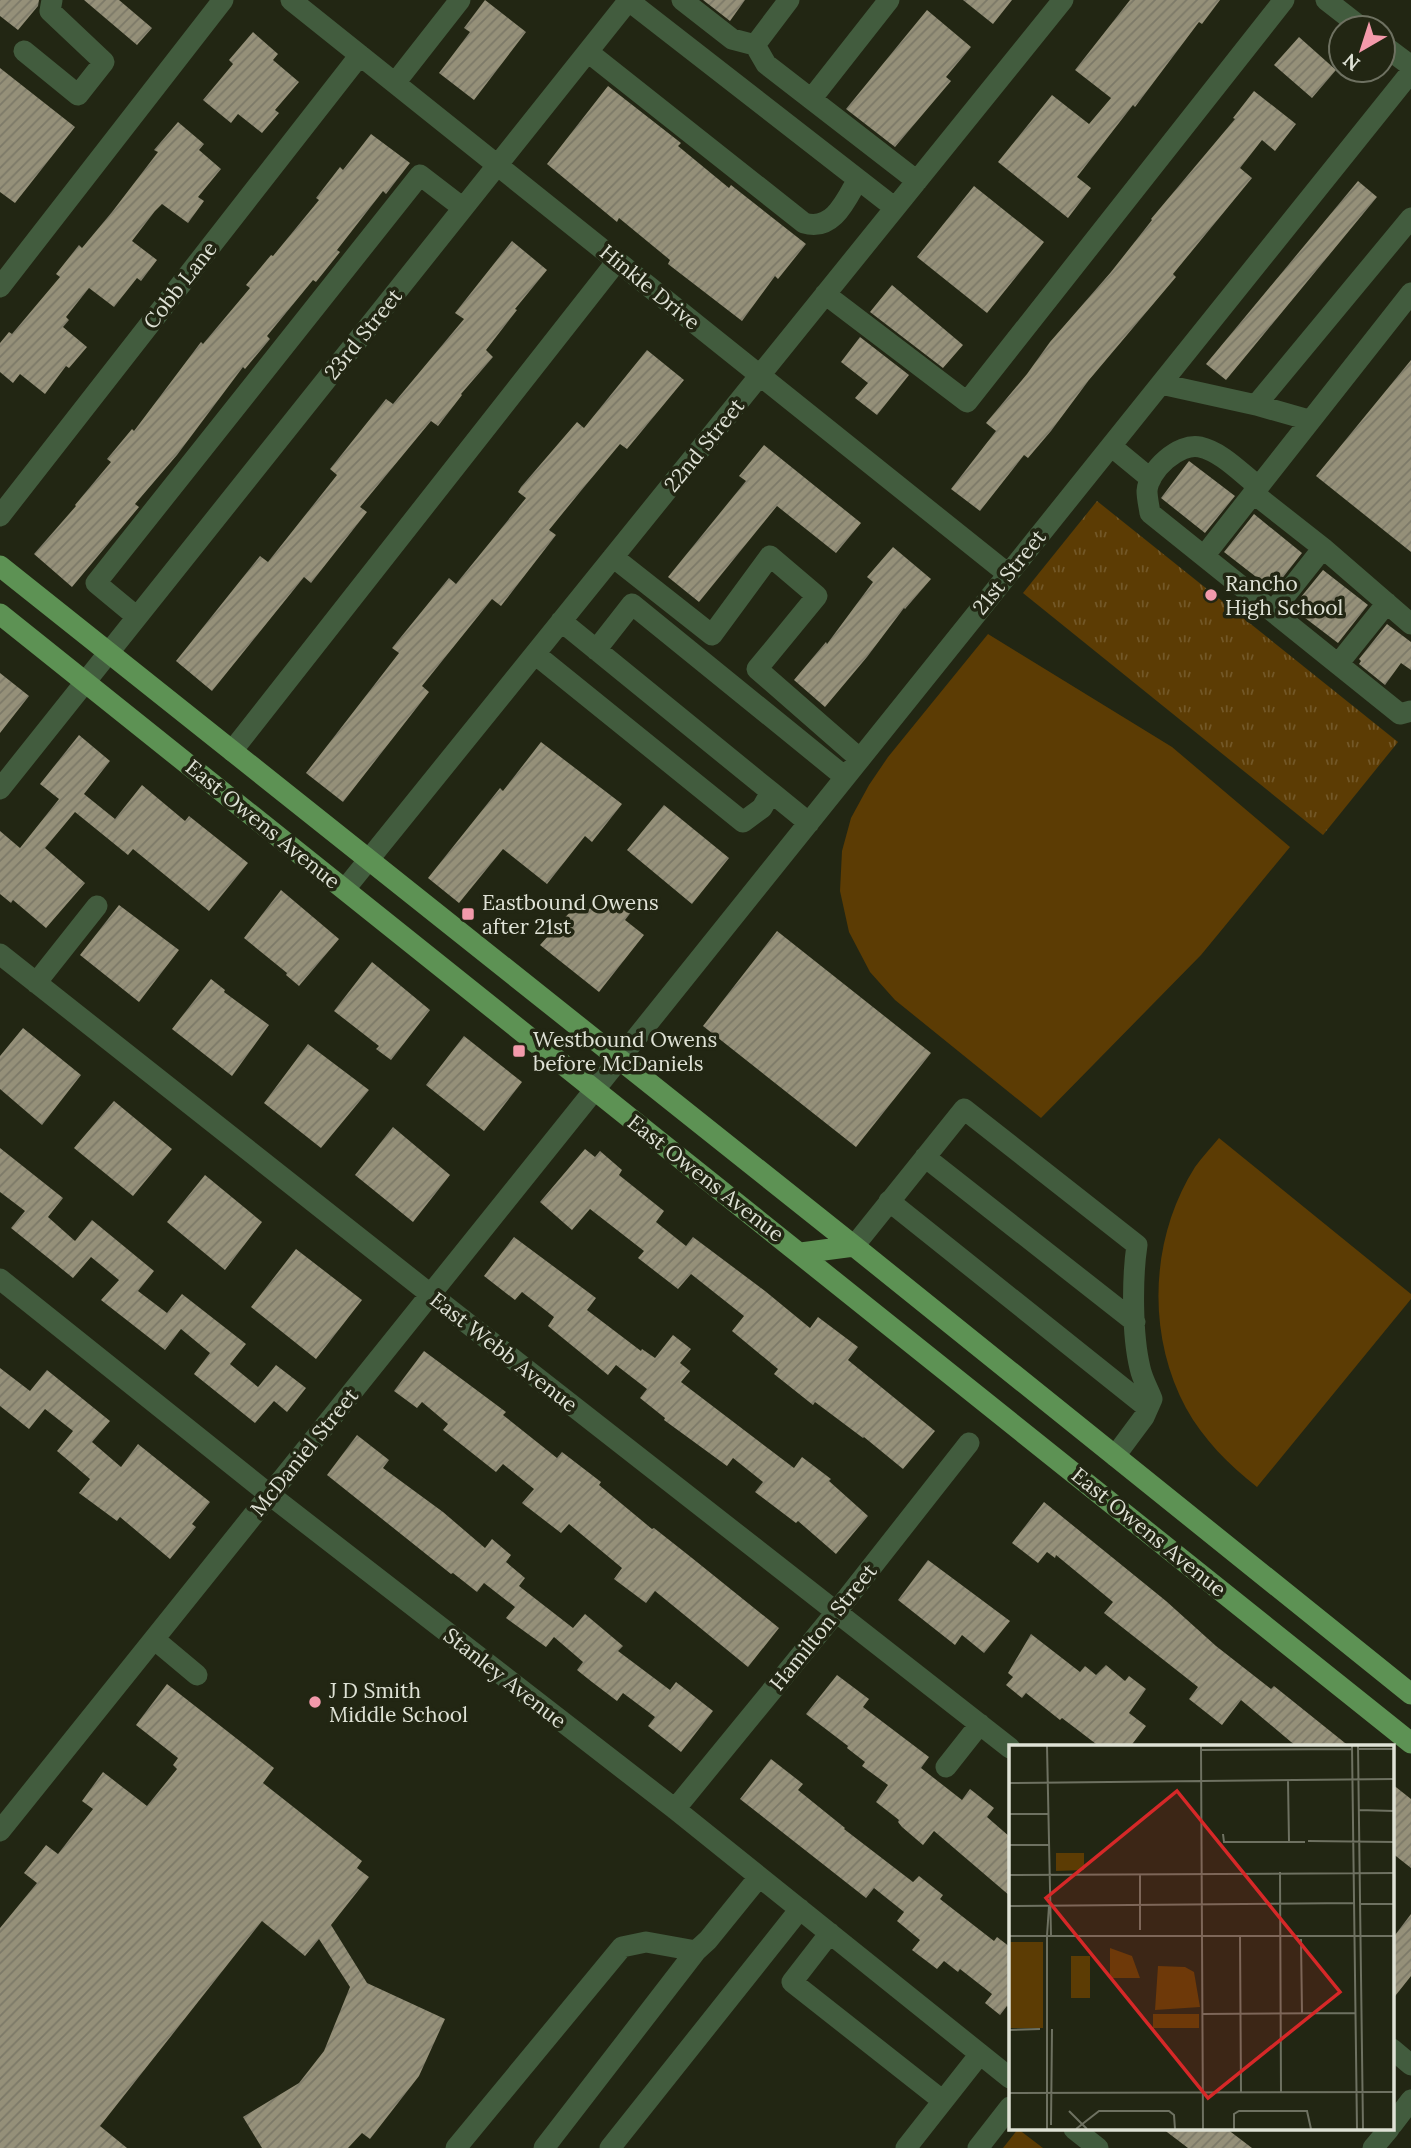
<svg xmlns="http://www.w3.org/2000/svg" width="1411" height="2148" font-family="Lora,serif">
<style>
.green{fill:#5c3c04}
.park{fill:url(#park-tufts)}
.building{fill:url(#building-hatch)}
.lines{fill:none;stroke-linecap:round;stroke-linejoin:round}
.minor{stroke:#425c3e;stroke-width:21}
.major{stroke:#5d9254;stroke-width:21}
.poi-dot{fill:#f39aab;stroke:#222613;stroke-width:2.5}
.labels{text-anchor:middle;dominant-baseline:central;stroke-width:7;stroke-linejoin:round;paint-order:stroke}
.street-label{font-size:21px;fill:#dfe2d6;stroke:#222613}
.poi-label{font-size:21px;fill:#dfe2d6;stroke:#222613;text-anchor:start}
.inset-road{fill:none;stroke:#6e7161;stroke-width:2}
.view{fill:#d62828;fill-opacity:0.15;stroke:#d62828;stroke-width:3.5}
.inset-edge{fill:none;stroke:#dfe2d6;stroke-width:3.5}
</style>
<defs>
<pattern id="park-tufts" width="24" height="20" patternUnits="userSpaceOnUse" patternTransform="scale(1.75)"><rect width="24" height="20" fill="#5c3c04"/><path d="M3 7l-1-3M5 7V3M7 7l1-3M15 17l-1-3M17 17v-4M19 17l1-3" fill="none" stroke="#735828"/></pattern>
<pattern id="building-hatch" width="6" height="6" patternUnits="userSpaceOnUse" patternTransform="scale(1.75)"><rect width="6" height="6" fill="#959079"/><path d="M-1 1l2-2M0 6l6-6M5 7l2-2" fill="none" stroke="#7c7968"/></pattern>
</defs>
<rect width="100%" height="100%" fill="#222613"/>
<path class="green" d="M988 634 1172 747 1290 847 1201 955 1041 1118 895 1000 870 972 849 932 840 891 842 851 851 818 869 785 888 757Z
M1219 1138 1411 1294V1299L1257 1487C1229 1465 1203 1439 1186 1408 1146 1334 1150 1238 1195 1167 1202 1157 1211 1148 1219 1138Z
M1018 2129 1043 2148H1003Z"/>
<path class="park" d="M1097 501 1398 742 1323 835 1023 593Z"/>
<path class="building" d="M0 0H39L38 6 18 30 0 16Z
M84 0H119L152 28 137 45Z
M485 0 526 32 474 100 439 73 470 32 464 28Z
M703 0H745L730 21Z
M963 0H1012L993 24Z
M1130 0H1220L1202 24 1199 22 1135 107 1133 105 1077 177 1091 188 1068 218 998 162 1052 95 1089 124 1111 98 1075 70Z
M927 10 971 47 946 77 951 81 895 147 846 109Z
M253 32 278 54 273 60 299 82 275 110 279 113 262 133 238 114 231 123 203 100 233 64 229 60Z
M1299 37 1336 70 1312 98 1274 65Z
M0 68 75 127 15 203 0 192Z
M608 86 681 143 678 146 729 188 731 185 806 244 778 279 775 276 742 321 668 264 670 260 619 218 617 222 547 164Z
M1254 91 1296 124 1275 151 1262 140 1240 168 1252 178 1173 274 1176 277 1089 380 1051 431 1028 458 1024 455 980 511 951 489 996 431 986 423 1027 374 1050 342 1111 272 1152 220 1151 219 1235 119 1233 118Z
M178 122 204 144 199 150 221 169 198 197 204 201 188 223 162 204 155 211 132 241 157 260 141 281 137 278 114 307 89 288 66 317 69 320 63 327 87 347 69 368 66 366 45 394 20 374 13 383 0 372V343L9 332 12 334 60 277 56 274 79 245 82 248 112 212 158 152 154 150Z
M371 134 410 163 386 194 383 191 337 250 340 252 316 282 313 280 267 336 270 339 245 369 243 367 177 455 135 504 139 507 72 587 34 554 76 506 75 505 111 462 107 459 132 429 134 431 201 342 203 344 250 288 246 285 271 255 273 256 319 200 316 198 340 167 343 170Z
M1358 181 1377 197 1226 380 1206 364Z
M974 186 1044 242 987 313 917 257Z
M512 241 547 270 515 309 517 310 486 350 493 357 461 394 462 395 438 426 431 421 360 507 367 512 311 583 304 577 212 691 176 661 260 556 268 562 337 475 330 469 386 399 393 404 464 319 455 313Z
M892 285 963 345 943 368 870 312Z
M860 337 909 375 877 415 855 398 868 383 841 362Z
M647 350 684 380 627 449 620 444 580 492 549 530 556 535 501 606 492 599 422 686 429 692 343 802 306 773 399 653 392 648 449 578 456 584 526 498 518 492 521 487 577 422 584 428Z
M1411 360V552L1316 476Z
M764 445 861 523 836 553 777 506 699 602 668 577 746 481 739 476Z
M1189 461 1235 496 1205 533 1161 498Z
M1254 514 1302 553 1273 590 1224 552Z
M893 547 931 579 905 609 904 608 867 657 825 707 794 680 826 642 827 644 873 582 867 577Z
M1323 570 1368 605 1338 643 1292 608Z
M1387 624 1411 642V670L1401 663 1385 685 1359 664 1361 661 1359 659Z
M0 673 29 696 0 733Z
M79 735 110 761 84 794 115 819 142 785 185 821 189 816 248 863 209 911 133 849 128 855 75 812 45 848 85 883 46 928 13 900 11 903 0 894V831L20 848 59 799 40 784Z
M541 742 622 804 592 842 585 836 547 884 503 849 459 903 428 878 500 788 503 791Z
M664 805 729 858 692 904 627 850Z
M281 890 339 939 299 986 286 975 287 973 244 938Z
M623 903 632 911 625 920 644 935 599 992 540 945 570 912Z
M119 905 179 950 139 1002 80 955Z
M777 931 931 1053 856 1147 703 1026Z
M372 962 430 1010 391 1060 376 1049 379 1046 334 1011Z
M211 979 225 990 224 992 269 1025 232 1076 172 1029Z
M23 1028 81 1075 42 1125 0 1089V1056Z
M464 1036 522 1082 484 1131 426 1085Z
M308 1044 369 1090 321 1148 264 1103Z
M114 1101 172 1149 133 1196 74 1148Z
M393 1127 450 1175 413 1222 355 1175Z
M0 1148 63 1198 48 1217 75 1241 92 1220 154 1271 138 1291 167 1313 182 1294 246 1344 230 1364 258 1387 276 1365 306 1388 287 1412 274 1401 255 1423 194 1374 210 1353 181 1329 165 1350 101 1300 119 1280 91 1257 73 1278 11 1228 25 1211 0 1192Z
M585 1149 595 1157 600 1151 622 1170 619 1175 664 1211 656 1222 686 1246 693 1237 765 1291 810 1328 818 1317 858 1347 848 1360 935 1431 903 1469 864 1437 863 1438 815 1402 813 1405 774 1374 778 1369 732 1331 744 1316 691 1274 678 1289 638 1258 644 1251 590 1209 572 1230 540 1202Z
M205 1175 262 1222 225 1270 167 1222Z
M514 1237 596 1298 587 1310 641 1351 642 1349 655 1358 673 1335 691 1349 680 1363 690 1371 681 1382 794 1468 802 1457 831 1479 829 1481 868 1516 836 1554 798 1521 796 1523 755 1492 763 1482 733 1458 727 1466 664 1420 665 1418 640 1398 647 1389 616 1365 608 1375 548 1326 554 1317 522 1292 515 1300 484 1276Z
M296 1249 362 1300 316 1359 251 1307Z
M424 1351 506 1412 503 1415 557 1458 562 1452 601 1482 599 1485 652 1529 654 1528 692 1558 779 1628 748 1667 655 1591 646 1603 614 1579 622 1568 569 1524 561 1533 522 1503 534 1489 503 1464 496 1472 443 1430 448 1424 422 1402 417 1408 394 1391Z
M0 1368 30 1391 47 1370 110 1421 92 1442 121 1467 138 1444 210 1502 192 1524 196 1527 170 1559 120 1517 117 1521 79 1493 90 1479 57 1451 73 1431 45 1409 29 1429 0 1406Z
M357 1435 389 1460 383 1468 443 1512 485 1548 492 1539 511 1555 506 1562 525 1578 519 1586 573 1628 585 1614 623 1646 618 1651 670 1690 676 1682 713 1711 681 1752 648 1726 655 1717 623 1693 617 1701 592 1682 577 1670 583 1662 554 1637 546 1647 506 1618 515 1607 484 1583 477 1592 453 1573 451 1574 327 1475Z
M1044 1502 1166 1601 1216 1646 1271 1689 1274 1686 1350 1747H1297L1241 1700 1222 1725 1189 1699 1198 1687 1104 1613 1113 1602 1056 1555 1055 1558 1047 1552 1038 1563 1012 1543Z
M928 1560 1010 1621 984 1653 962 1635 955 1645 898 1600Z
M1031 1634 1080 1672 1085 1666 1096 1675 1106 1665 1125 1681 1129 1676 1146 1689 1129 1713 1146 1726 1130 1747H1100L1062 1718 1060 1720 1026 1693 1022 1698 1006 1685 1013 1677 1008 1673Z
M837 1675 869 1699 863 1707 929 1757 921 1768 962 1800 970 1789 994 1808 987 1817 1010 1837V1896L934 1831 923 1845 902 1827 898 1822 899 1820 876 1802 888 1785 862 1766 865 1762 847 1748 848 1746 806 1714Z
M167 1684 274 1768 263 1783 362 1861 357 1868 369 1877 331 1925 367 1983 445 2019 419 2076 370 2139 362 2133 348 2148H262L243 2117 299 2083 324 2051 350 1987 319 1939 305 1956 262 1921 100 2126 127 2148H0V1928L37 1883 24 1873 46 1845 58 1854 93 1809 82 1801 103 1772 147 1806 177 1769 173 1765 178 1758 136 1725Z
M771 1759 803 1784 798 1790 845 1828 844 1829 913 1882 919 1876 943 1895 940 1899 994 1941 997 1937 1010 1947V2009L1007 2006 1000 2015 985 2003 992 1994 960 1969 958 1972 944 1961 937 1969 912 1950 920 1940 897 1921 904 1912 874 1888 866 1898 740 1799Z
M1392 1784 1411 1799V1868L1392 1853Z
M1411 1914V1976L1392 2000V1939Z
M1163 2129H1227L1252 2148H1188Z"/>
<g class="lines">
<path class="minor" d="M291 0 1008 574
M682 0 732 39 755 45 789 0
M1326 0 1362 28
M629 1 895 208
M755 45 766 64 917 181
M1383 45 1411 66
M24 51 78 95 104 62 50 11 52 0
M588 52 804 223C833 232 846 200 858 179
M395 83 460 0
M812 98 889 0
M0 287 223 0
M825 294 967 402 1284 0
M1161 384 1256 405 1309 420
M1256 405 1411 218
M1111 446 1151 479
M1258 486C1241 473 1222 452 1200 447 1179 442 1148 471 1147 491 1147 498 1149 506 1150 513L1400 714 1411 711
M1253 493 1323 548 1411 624
M0 516 360 55
M1204 556 1411 293
M613 557 712 635 770 556 817 596 757 669 860 759
M1273 611 1323 548
M137 617 96 583 420 175 463 208
M596 650 632 604 845 777
M535 654 743 822 762 808 771 792 561 621
M1338 664 1387 603
M232 751 617 261
M0 789 629 0
M771 792 809 823
M345 889 1063 0
M0 954 430 1294 1010 1748
M36 983 97 906
M925 1157 1135 1322
M889 1201 1148 1408
M854 1246 964 1109 1137 1245C1132 1278 1132 1335 1140 1368 1142 1378 1148 1389 1152 1399L1144 1417 1115 1456
M0 1279 270 1495 675 1809 1010 2078
M154 1639 197 1675
M946 1767 980 1724
M675 1809 837 1611 969 1443
M0 1831 1411 72
M830 1933 792 1982 943 2101
M696 1951 708 1940 759 1877
M1392 2049 1411 2065
M1392 2125 1411 2100
M1074 2129 1098 2148
M456 2148 622 1947 646 1942 696 1951 544 2148
M610 2148 800 1909
M906 2148 980 2054
M978 2148 1010 2107
M1373 2148 1389 2129"/>
<path class="major" d="M0 566 854 1246 1411 1694
M0 614 1411 1743
M801 1253 854 1246"/>
</g>
<g class="poi-dot">
<circle cx="1211" cy="595" r="7"/>
<rect x="461" y="907" width="14" height="14" rx="3.5"/>
<rect x="512" y="1044" width="14" height="14" rx="3.5"/>
<circle cx="315" cy="1702" r="7"/>
</g>
<g class="labels">
<g class="street-label">
<text transform="translate(180 285) rotate(-52)">Cobb Lane</text>
<text transform="translate(650 287) rotate(39)">Hinkle Drive</text>
<text transform="translate(363 334) rotate(-51)">23rd Street</text>
<text transform="translate(704 445) rotate(-51)">22nd Street</text>
<text transform="translate(1009 572) rotate(-51)">21st Street</text>
<text transform="translate(263 824) rotate(39)">East Owens Avenue</text>
<text transform="translate(706 1178) rotate(38)">East Owens Avenue</text>
<text transform="translate(504 1352) rotate(38)">East Webb Avenue</text>
<text transform="translate(304 1452) rotate(-51)">McDaniel Street</text>
<text transform="translate(1149 1532) rotate(39)">East Owens Avenue</text>
<text transform="translate(823 1627) rotate(-51)">Hamilton Street</text>
<text transform="translate(505 1678) rotate(38)">Stanley Avenue</text>
</g>
<g class="poi-label">
<text x="1225" y="583">Rancho<tspan x="1225" dy="24">High School</tspan></text>
<text x="482" y="902">Eastbound Owens<tspan x="482" dy="24">after 21st</tspan></text>
<text x="533" y="1039">Westbound Owens<tspan x="533" dy="24">before McDaniels</tspan></text>
<text x="329" y="1690">J D Smith<tspan x="329" dy="24">Middle School</tspan></text>
</g>
</g>
<g transform="translate(1009 1745)">
<rect width="385" height="385" fill="#222613"/>
<path d="M47 108H75V125L47 126ZM101 203 123 211 131 233H101ZM62 211H81V253H62ZM149 221 176 222 185 227 191 262 146 265Z" fill="#5c3c04"/>
<path d="M0 197H34V283H0Z" fill="#5c3c04"/>
<path d="M144 269H190V283H144Z" fill="#5c3c04"/>
<path class="inset-road" d="M38 1 42 191M192 1 194 384M343 1 348 384M349 1 354 384M349 4H385M192 5 343 4M279 35 280 97M0 38 385 34M350 65 385 66M0 69H39M214 89 215 97H296M299 96 385 97M0 100H40M271 127 272 347M131 129V185M0 130 385 128M351 159H385M0 161 346 158M231 190 232 347M0 191H385M38 191 40 161M292 194 293 269M193 269 346 268M0 285 31 284M0 348 385 347M60 366 78 384M42 380 43 284M38 384V191M67 384 90 366H160L165 370 166 384M225 384V369L230 366H298L302 384"/>
<path class="view" d="M168 46 331 247 199 353 37 153Z"/>
<rect width="385" height="385" class="inset-edge"/>
</g>
<g transform="translate(1362 49) rotate(219)"><circle r="33" fill="#222613" stroke="#6e7161" stroke-width="2"/>
<path d="M0-5L12 26L0 18L-12 26Z" fill="#f39aab"/>
<text y="-10" font-size="19" font-weight="bold" text-anchor="middle" fill="#dfe2d6">N</text>
</g>
</svg>
